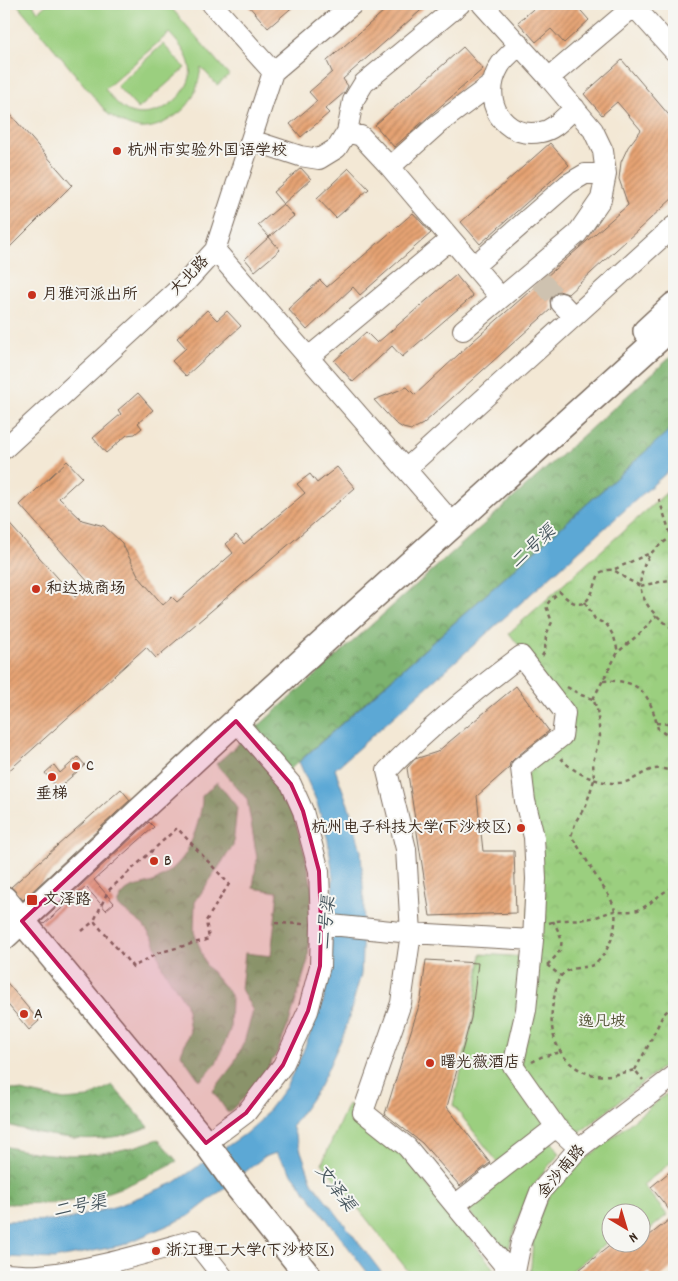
<svg xmlns="http://www.w3.org/2000/svg" width="678" height="1281" font-family="Dekko,'LXGW WenKai TC',sans-serif">
<style>
.green{fill:#9bcf7f;stroke:#6b7c4e;fill-rule:evenodd}
.forest{fill:url(#forest-crowns);stroke:#5c6e46}
.park{fill:url(#park-crowns);stroke:#6b7c4e}
.water{fill:#5ca8d5;stroke:#4c697a}
.building{fill:url(#building-hatch)}
.lines{fill:none;stroke-linecap:round;stroke-linejoin:round}
.minor-tunnel{stroke:#cec2b0;stroke-width:20;stroke-dasharray:20 10;stroke-linecap:butt}
.minor-casing{stroke:#7b6c5e;stroke-width:22}
.major-casing{stroke:#7b6c5e;stroke-width:28}
.path{stroke:#7b6c5e;stroke-width:2.5;stroke-dasharray:4 4;stroke-linecap:butt}
.minor{stroke:#fff;stroke-width:20}
.major{stroke:#fff;stroke-width:25}
.marked{fill:#c2185b;fill-opacity:0.2;stroke:#c2185b;stroke-width:4;stroke-linejoin:round}
.poi-dot{fill:#c8321e;stroke:#f6f6f2;stroke-width:2}
.labels{text-anchor:middle;dominant-baseline:central;stroke-width:4;stroke-linejoin:round;paint-order:stroke}
.poi-label{font-size:16px;fill:#3b2a1e;stroke:#f6f6f2;text-anchor:start}
.street-label{font-size:16px;fill:#3b2a1e;stroke:#f6f6f2}
.park-label{font-size:16px;fill:#535336;stroke:#f6f6f2}
.water-label{font-size:18px;font-style:italic;fill:#47565e;stroke:#f6f6f2}
</style>
<defs>
<pattern id="forest-crowns" width="20" height="18" patternUnits="userSpaceOnUse" patternTransform="scale(1.25)"><rect width="20" height="18" fill="#7cb26e"/><path d="M2 6a3 3 0 1 1 6 0M12 15a3 3 0 1 1 6 0" fill="none" stroke="#67915a"/></pattern>
<pattern id="park-crowns" width="20" height="18" patternUnits="userSpaceOnUse" patternTransform="scale(1.25)"><rect width="20" height="18" fill="#9bcf7f"/><path d="M2 6a3 3 0 1 1 6 0M12 15a3 3 0 1 1 6 0" fill="none" stroke="#86b26d"/></pattern>
<pattern id="building-hatch" width="6" height="6" patternUnits="userSpaceOnUse" patternTransform="scale(1.25)"><rect width="6" height="6" fill="#e6a373"/><path d="M-1 1l2-2M0 6l6-6M5 7l2-2" fill="none" stroke="#bc855e"/></pattern>
</defs>
<rect width="100%" height="100%" fill="#f6f6f2"/>
<filter id="ink" filterUnits="userSpaceOnUse"><feTurbulence type="fractalNoise" baseFrequency=".02" numOctaves="2"/><feDisplacementMap in="SourceGraphic" scale="10" xChannelSelector="R" yChannelSelector="G"/><feConvolveMatrix kernelMatrix="1 2 1 2 8 2 1 2 1" color-interpolation-filters="sRGB"/></filter>
<filter id="wash" filterUnits="userSpaceOnUse"><feTurbulence type="fractalNoise" baseFrequency=".0096" numOctaves="4" result="noise"/><feDisplacementMap in="SourceGraphic" scale="20" xChannelSelector="R" yChannelSelector="G"/><feGaussianBlur stdDeviation="1.12" result="paint"/><feColorMatrix in="noise" values="0 0 0 0 0 0 0 0 0 0 0 0 0 0 0 0 0 1.4 0 .05"/><feComposite in="paint" operator="in"/></filter>
<g filter="url(#wash)">
<rect width="100%" height="100%" fill="#f3e8d5"/>
<path class="green" d="M17 4H33L38 12 47 4H168L229 75 217 85 201 67C197 95 191 108 165 122 158 126 147 129 139 128 127 126 118 120 108 114ZM169 33C180 44 193 60 190 77 184 101 154 120 130 112 121 109 111 97 105 89Z
M163 44 185 68 138 109 117 86Z
M481 954 525 957 547 1125 499 1164 453 1105 473 1019Z
M666 1094 674 1104V1160L643 1185 667 1215 641 1237 640 1214H610V1240L564 1277H530L534 1231 543 1207 555 1187 571 1171Z
M348 1104 399 1149 491 1265 498 1277H413L322 1163Z
M551 1141 560 1154C545 1168 532 1186 524 1205 517 1219 514 1235 508 1250L497 1247 469 1211 471 1202Z"/>
<path class="forest" d="M674 354V426L277 781 294 817 306 858 312 887 308 960 290 1020 277 1053 263 1075 244 1098 228 1113 213 1091 233 1065 244 1042 253 1011 241 989 245 953 271 956 278 892 253 888 257 858 247 799 216 764Z
M217 782 237 807 233 846 195 902 194 932 206 965 231 995 230 1030 216 1064 200 1081 181 1054 190 1031 186 1004 162 967 154 940 143 925 117 905C126 880 143 890 160 878 169 873 182 861 187 851 194 837 203 811 202 796Z
M4 1085 11 1089 64 1100 88 1098 112 1085 149 1127C139 1130 129 1134 119 1136 80 1143 41 1135 4 1124Z
M158 1139 177 1161C148 1177 120 1190 88 1198 61 1205 31 1203 4 1204V1146C41 1156 82 1158 120 1150 133 1148 145 1143 158 1139Z"/>
<path class="park" d="M666 493 674 527V1058L579 1133 562 1125 523 1072 521 1048 530 1016 527 776 572 714 509 633Z"/>
<path class="water" d="M674 426V466L335 769 350 810 361 851 364 905 361 974 345 1031 320 1086 292 1126 312 1182 385 1277H371L276 1153 264 1157 189 1216 123 1245 54 1259 4 1257V1221L66 1220 117 1206 174 1183 245 1134 260 1121 286 1087 302 1054 323 1002 331 962 333 876 328 840 316 800 299 762Z
M674 486V527L666 493Z"/>
<g id="blocks">
<path class="building" d="M247 4H296L268 28Z
M392 4H428L343 79 348 86 345 92 325 109 329 113 301 137 290 124 317 101 309 92 332 72 327 61Z
M539 4H575L589 20 564 43 551 29 536 42 518 22Z
M463 47 483 69 394 147 375 125Z
M622 60 674 121V197L568 294 559 291 553 294 550 300 551 309 423 424 411 430 403 428 395 423 374 400 407 387 415 395 473 341 628 205 619 179 621 162 628 147 641 130 617 102 602 115 584 94Z
M4 107 72 185 4 253Z
M550 143 569 165 480 244 461 222Z
M301 168 311 179 283 204 273 192Z
M349 168 369 189 336 218 317 198Z
M283 204 294 216 269 237 258 225Z
M413 213 431 233 360 295 353 287 307 330 288 309 320 280 327 287Z
M269 237 280 250 255 271 245 259Z
M456 275 473 296 402 357 392 346 353 382 334 361 366 332 377 343Z
M207 310 217 320 227 311 241 326 186 376 172 361 186 348 177 338Z
M138 393 153 410 138 423 142 428 135 434 127 435 106 453 93 438 121 414 118 410Z
M67 461 82 477 59 498 82 520 104 526 122 543 139 577 163 605 172 597 177 602 233 553 226 544 236 535 244 544 305 493 297 484 310 474 317 483 337 467 355 488 156 658 146 647 4 775V518L75 597 90 584 20 505Z
M516 686 549 731 514 759 510 763 509 768 477 796 483 851H514L516 913 430 916 407 768 415 759 437 752Z
M78 757 85 765 57 789 45 773 54 765 60 773Z
M121 789 130 800 23 900 11 887Z
M149 822 154 827 94 880 114 903 106 910 86 887 44 924 41 922Z
M426 960 478 963 471 1018 447 1107 490 1163 460 1186 422 1143 385 1114 421 999Z
M4 979 39 1021 29 1030 4 1000Z
M674 1168V1266L661 1277H652L648 1272 642 1277H570L612 1244H625L631 1250 674 1216 651 1187Z"/>
</g>
</g>
<g filter="url(#ink)">
<use href="#blocks" fill-opacity="0" stroke="#7b6c5e" stroke-width="1"/>
<g class="lines">
<path class="minor-tunnel" d="M540 280 561 303"/>
<defs>
<path id="minor" d="M632 4 674 51
M520 45C513 51 503 59 499 67 480 100 503 140 541 132 555 130 565 116 575 108
M273 72 353 4
M549 78 634 6
M347 132 361 136 390 167 501 298
M251 140 300 156 319 159 337 148 347 132 353 101 364 83 460 4
M390 167 438 124 492 84
M215 250 454 525
M474 266 568 184 585 174H606
M561 303 574 317
M463 330 577 234 601 199 606 174 603 151 593 130 549 78 482 4
M309 357 451 239
M4 449 186 282 215 250 273 72 212 4
M406 469 674 226
M321 924 411 933 533 940
M206 1143 246 1113 283 1065 308 1011 320 966 321 924 319 871 303 811 291 784 236 721
M455 1205 556 1127
M4 1274C15 1274 27 1276 39 1275 91 1270 143 1254 194 1240L223 1277
M514 1277 407 1147 363 1112 401 1003 411 933 406 849 387 771C428 728 474 691 521 656L565 713 562 736 521 768 525 801 534 837 536 879 533 940 526 1010 513 1066 556 1127 579 1148
M514 1277 521 1242 540 1192 579 1148 674 1076"/>
<path id="major" d="M646 331 674 305
M4 899 206 1143 237 1186 309 1277
M4 937 236 721 674 325"/>
</defs>
<use href="#minor" class="minor-casing"/>
<use href="#major" class="major-casing"/>
<path class="path" d="M659 499 672 539
M674 541 669 539C649 551 642 562 640 586L674 579
M615 569 648 554
M585 602 595 619 607 625 614 637 618 652
M542 656 545 651 546 635 552 622 546 606 551 599 560 592C585 618 592 596 599 573 613 567 614 570 625 578 630 581 635 583 640 586 645 609 657 616 674 630
M603 681C641 679 650 694 658 729L674 740
M567 687 581 695 593 699 597 709 600 736 593 762 594 780 586 805 576 821 571 836C581 850 588 863 597 878 603 888 613 899 615 911 616 917 615 925 614 930 612 941 603 960 593 965 582 969 569 966 561 976 557 980 556 989 555 994 547 1023 552 1054 580 1070 598 1080 616 1074 635 1070L643 1080
M593 699 618 652 639 634 656 616
M656 723 669 724 673 720
M669 724 674 728
M561 758C573 774 605 787 625 782 635 780 644 771 654 769 660 768 668 770 674 771
M275 923 304 924
M549 923C564 918 581 921 596 917 603 915 608 912 615 911 623 911 630 912 638 910 652 905 660 891 674 888
M82 931 94 921 133 967 158 953 209 939 206 921 229 884 177 828 108 891 94 921
M547 965C565 949 565 942 553 921
M547 965 561 976
M532 1062 541 1057 561 1052
M635 1070 648 1046 663 1015 674 1004
M672 1277 674 1276"/>
<use href="#minor" class="minor"/>
<use href="#major" class="major"/>
</g>
</g>
<path class="marked" d="M236 721 291 784 303 811 319 871 321 924 320 966 308 1011 283 1065 246 1113 206 1143 22 921Z"/>
<g class="poi-dot">
<circle cx="117" cy="151" r="5"/>
<circle cx="32" cy="295" r="5"/>
<circle cx="36" cy="589" r="5"/>
<circle cx="76" cy="766" r="5"/>
<circle cx="52" cy="777" r="5"/>
<circle cx="521" cy="828" r="5"/>
<circle cx="154" cy="861" r="5"/>
<rect x="26" y="894" width="12" height="12" rx="2.5"/>
<circle cx="24" cy="1014" r="5"/>
<circle cx="430" cy="1063" r="5"/>
<circle cx="156" cy="1251" r="5"/>
</g>
<g class="labels">
<g class="poi-label">
<text x="127" y="151">杭州市实验外国语学校</text>
<text x="42" y="295">月雅河派出所</text>
<text x="46" y="589">和达城商场</text>
<text x="86" y="766">C</text>
<text x="52" y="794" text-anchor="middle">垂梯</text>
<text x="511" y="828" text-anchor="end">杭州电子科技大学(下沙校区)</text>
<text x="164" y="861">B</text>
<text x="43" y="900">文泽路</text>
<text x="34" y="1014">A</text>
<text x="440" y="1063">曙光薇酒店</text>
<text x="166" y="1251">浙江理工大学(下沙校区)</text>
</g>
<g class="street-label">
<text transform="translate(190 276) rotate(-46)">大北路</text>
<text transform="translate(562 1172) rotate(-50)">金沙南路</text>
</g>
<g class="park-label">
<text x="602" y="1022">逸凡坡</text>
</g>
<g class="water-label">
<text transform="translate(534 548) rotate(-42)">二号渠</text>
<text transform="translate(328 923) rotate(-84)">二号渠</text>
<text transform="translate(334 1189) rotate(53)">文泽渠</text>
<text transform="translate(80 1208) rotate(-11)">二号渠</text>
</g>
</g>
<rect width="678" height="1281" fill="none" stroke="#f6f6f2" stroke-width="20"/>
<g transform="translate(626 1228) rotate(142)"><circle r="24" fill="#f6f6f2" stroke="#aba49d"/>
<path d="M0-4L9 19L0 12L-9 19Z" fill="#c8321e"/>
<text y="-8" font-size="14" font-weight="bold" text-anchor="middle" fill="#3b2a1e">N</text>
</g>
</svg>
